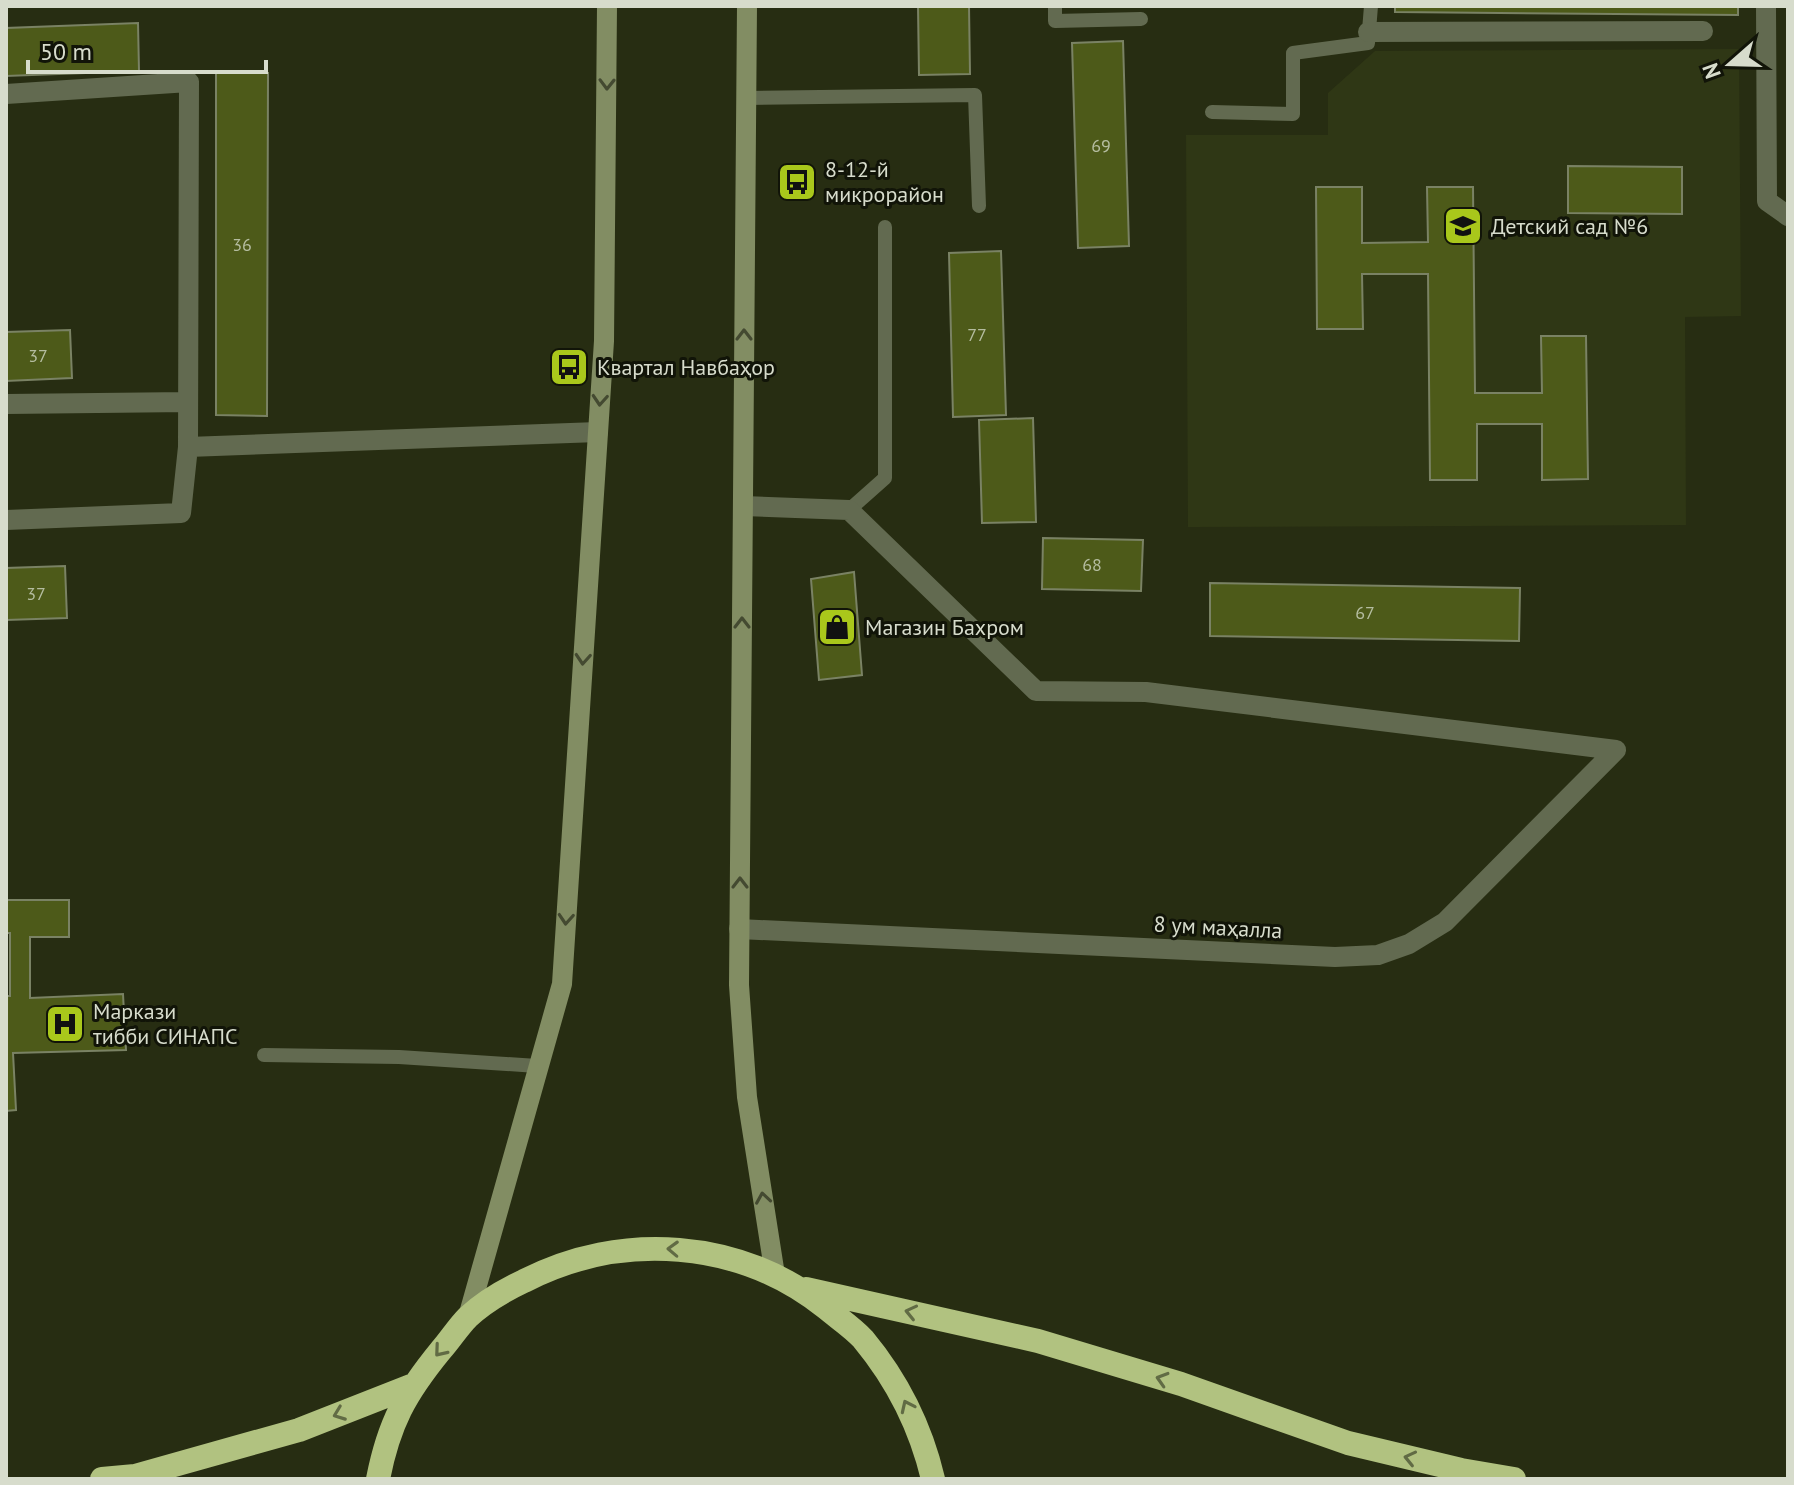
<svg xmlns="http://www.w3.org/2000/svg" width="1794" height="1485" font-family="'PT Sans',sans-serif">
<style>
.built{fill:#2f3715}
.building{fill:#4d5a19;stroke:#7a8264;stroke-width:2}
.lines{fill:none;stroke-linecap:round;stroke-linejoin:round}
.lane{stroke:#626a50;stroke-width:14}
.street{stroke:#626a50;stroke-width:20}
.secondary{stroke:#828d63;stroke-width:20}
.highway{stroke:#b1c280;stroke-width:24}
.oneway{stroke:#444a31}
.oneway2{stroke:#616b44}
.labels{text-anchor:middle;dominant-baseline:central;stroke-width:6;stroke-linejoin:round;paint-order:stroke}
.number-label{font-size:18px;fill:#b4bc9f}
.poi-label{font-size:22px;fill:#d7dccc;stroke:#111408;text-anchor:start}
.street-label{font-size:22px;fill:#d7dccc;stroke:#111408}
</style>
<rect width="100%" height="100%" fill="#272d12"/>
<path class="built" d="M1739 49 1741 316 1685 317 1686 525 1188 527 1186 135H1328V93L1375 51Z"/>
<path class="building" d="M918 6H969L970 74 919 75Z
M1395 6H1738V15L1395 12Z
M138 23 139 71 6 76V28Z
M1123 41 1129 246 1078 248 1072 43Z
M216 73H268L267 416 216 415Z
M1568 166 1682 167V214L1568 213Z
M1316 187H1362V243L1428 242 1427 187H1473L1475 393H1542L1541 336H1586L1588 479 1542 480V424H1477V480H1430L1428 274H1362L1363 329H1317Z
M1001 251 1006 415 953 417 949 253Z
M70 330 72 378 6 381V332Z
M1033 418 1036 522 982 523 979 420Z
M1043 538 1143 540 1141 591 1042 589Z
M65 566 67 618 6 620V568Z
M854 572 862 675 819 680 811 579Z
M1210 583 1520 588 1519 641 1210 636Z
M6 900H69V937H30V998L123 994 126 1050 13 1053 16 1110 6 1111V996H10V933H6Z"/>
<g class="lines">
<path class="lane" d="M1055 6V21L1141 19
M746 98 975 95 979 206
M1212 112 1293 114V53L1368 43 1371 6
M849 510 885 478V227
M264 1055 399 1057 537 1066"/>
<path class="street" d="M1766 6 1767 201 1788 216
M1368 32 1703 31
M6 94 189 82 188 447 181 513 6 520
M6 404 188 402
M188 447 598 432
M743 506 849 510 1036 691 1146 692 1616 750
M739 929 1335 957 1378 955 1409 944 1445 922 1616 750"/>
<path class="secondary" d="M747 6 739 985 747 1097 775 1275
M468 1317 562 984 604 341 607 6"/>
<path class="highway" d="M806 1289 1038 1341 1181 1384 1348 1443 1461 1470 1514 1479
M102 1479 135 1476 299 1430 411 1386
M378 1479C389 1423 405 1394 441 1350 450 1340 458 1327 468 1317 483 1303 505 1290 524 1281 621 1231 740 1239 826 1308 838 1318 853 1328 863 1339 897 1380 921 1428 933 1479"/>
</g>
<defs><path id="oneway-chevron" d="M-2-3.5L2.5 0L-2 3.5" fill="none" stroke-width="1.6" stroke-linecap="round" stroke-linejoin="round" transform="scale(2)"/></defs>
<g class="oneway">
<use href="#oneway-chevron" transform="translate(607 84) rotate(91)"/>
<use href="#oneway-chevron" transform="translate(744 335) rotate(-90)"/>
<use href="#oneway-chevron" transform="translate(600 400) rotate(94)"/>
<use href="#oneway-chevron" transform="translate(742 623) rotate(-90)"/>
<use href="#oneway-chevron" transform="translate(583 659) rotate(94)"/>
<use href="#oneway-chevron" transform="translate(740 883) rotate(-90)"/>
<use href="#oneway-chevron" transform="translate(566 919) rotate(94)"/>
<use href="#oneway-chevron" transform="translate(763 1198) rotate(-99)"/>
</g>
<g class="oneway2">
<use href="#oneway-chevron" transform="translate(673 1249) rotate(-178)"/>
<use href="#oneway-chevron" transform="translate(911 1312) rotate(-167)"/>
<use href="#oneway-chevron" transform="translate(440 1351) rotate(130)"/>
<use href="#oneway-chevron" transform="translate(1162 1379) rotate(-163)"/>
<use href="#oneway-chevron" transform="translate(907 1406) rotate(-115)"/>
<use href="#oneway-chevron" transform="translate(339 1414) rotate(159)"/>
<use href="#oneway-chevron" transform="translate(1410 1458) rotate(-167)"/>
</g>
<defs>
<symbol id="bus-square" viewBox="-11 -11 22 22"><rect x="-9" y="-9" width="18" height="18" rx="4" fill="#a9c71b" stroke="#111408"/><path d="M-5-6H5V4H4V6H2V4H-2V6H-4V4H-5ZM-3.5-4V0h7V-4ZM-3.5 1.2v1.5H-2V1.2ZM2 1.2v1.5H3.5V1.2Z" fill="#111"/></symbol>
<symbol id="school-square" viewBox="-11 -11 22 22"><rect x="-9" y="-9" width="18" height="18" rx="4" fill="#a9c71b" stroke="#111408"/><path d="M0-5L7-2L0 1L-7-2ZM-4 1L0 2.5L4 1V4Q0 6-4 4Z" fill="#111"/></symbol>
<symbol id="shop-square" viewBox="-11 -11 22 22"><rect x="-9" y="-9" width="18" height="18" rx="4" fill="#a9c71b" stroke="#111408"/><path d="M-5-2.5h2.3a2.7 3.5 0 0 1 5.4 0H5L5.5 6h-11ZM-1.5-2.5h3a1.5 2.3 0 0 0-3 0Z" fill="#111"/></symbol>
<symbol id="hospital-square" viewBox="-11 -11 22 22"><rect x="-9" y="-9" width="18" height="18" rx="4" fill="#a9c71b" stroke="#111408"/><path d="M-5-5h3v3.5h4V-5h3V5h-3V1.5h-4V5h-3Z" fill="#111"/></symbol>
</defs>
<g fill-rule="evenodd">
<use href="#bus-square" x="775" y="160" width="44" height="44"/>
<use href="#school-square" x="1441" y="204" width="44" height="44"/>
<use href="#bus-square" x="547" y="345" width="44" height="44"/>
<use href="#shop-square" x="815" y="605" width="44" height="44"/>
<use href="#hospital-square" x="43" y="1002" width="44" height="44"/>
</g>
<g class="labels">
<g class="number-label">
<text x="1101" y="145">69</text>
<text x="242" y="244">36</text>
<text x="977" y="334">77</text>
<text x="38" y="355">37</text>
<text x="1092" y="564">68</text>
<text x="36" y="593">37</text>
<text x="1365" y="612">67</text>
</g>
<g class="poi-label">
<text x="825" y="169">8-12-й<tspan x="825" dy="25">микрорайон</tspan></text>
<text x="1491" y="226">Детский сад №6</text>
<text x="597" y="367">Квартал Навбаҳор</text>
<text x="865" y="627">Магазин Бахром</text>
<text x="93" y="1011">Маркази<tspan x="93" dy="25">тибби СИНАПС</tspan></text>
</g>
<g class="street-label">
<text transform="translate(1218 927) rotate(3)">8 ум маҳалла</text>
</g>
</g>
<rect width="1794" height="1485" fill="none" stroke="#d7dccc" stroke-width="16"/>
<g transform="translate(1730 64) rotate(250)" stroke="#111408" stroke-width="6" paint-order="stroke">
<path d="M0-6L14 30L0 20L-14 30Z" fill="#d7dccc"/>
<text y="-12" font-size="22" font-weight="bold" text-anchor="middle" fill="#d7dccc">N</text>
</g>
<path d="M28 60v12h238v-12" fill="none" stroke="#d7dccc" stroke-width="4"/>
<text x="40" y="60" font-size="24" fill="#d7dccc" stroke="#111408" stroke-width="6" paint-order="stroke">50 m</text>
</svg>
